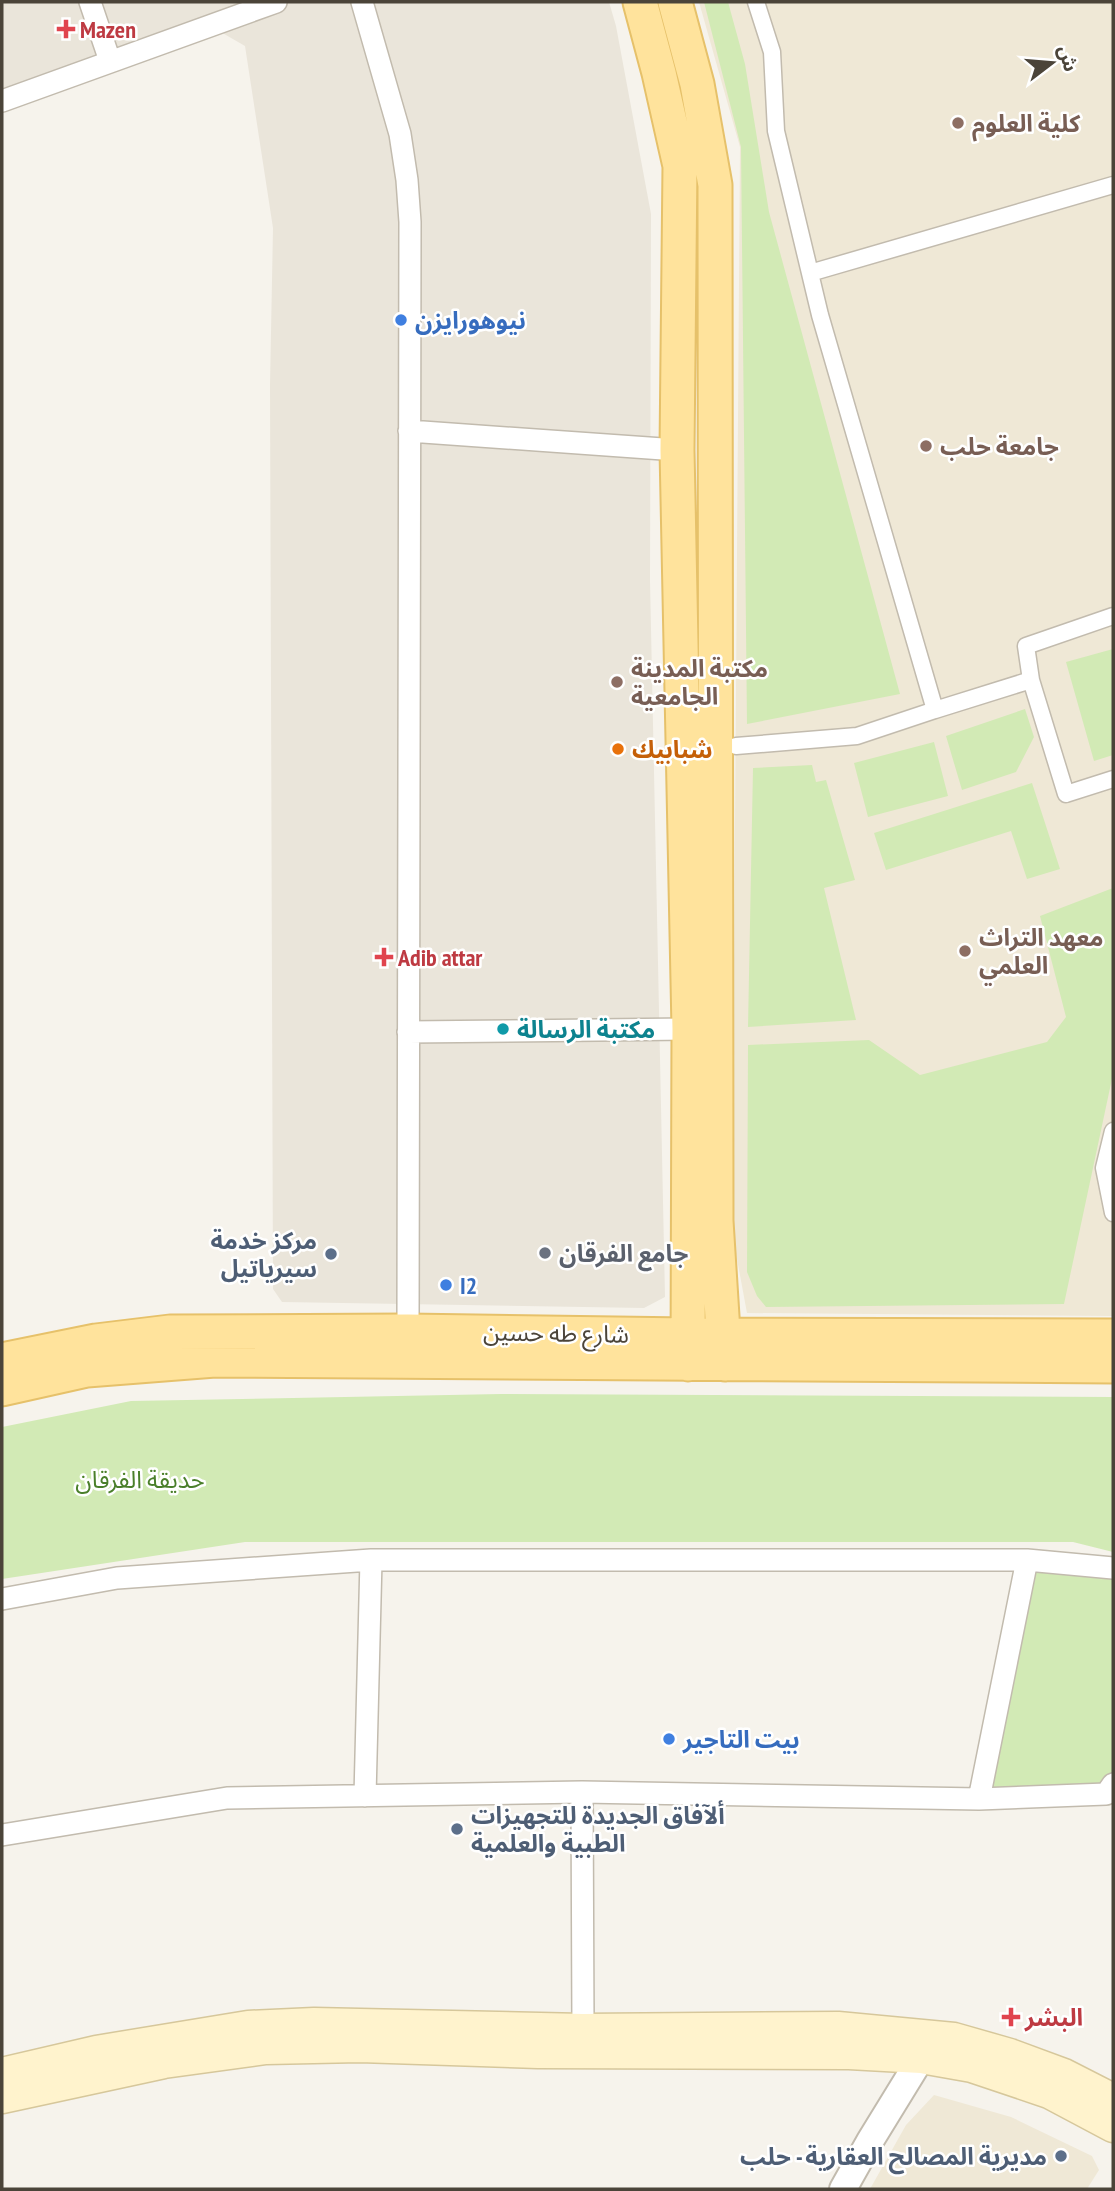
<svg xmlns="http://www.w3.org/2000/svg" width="1115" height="2191" font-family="'PT Sans Narrow','Noto Sans Arabic',sans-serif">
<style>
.residential{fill:#eae5da}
.education{fill:#efe8d6}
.green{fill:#d2eab5}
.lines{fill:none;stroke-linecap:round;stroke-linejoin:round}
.pedestrian-casing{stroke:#c2bbae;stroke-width:19}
.minor-casing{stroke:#c2bbae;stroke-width:24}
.tertiary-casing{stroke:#c2bbae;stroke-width:30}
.secondary-casing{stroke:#d6c79b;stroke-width:33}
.primary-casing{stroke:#e6c16a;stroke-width:37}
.pedestrian{stroke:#fff;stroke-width:16}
.minor{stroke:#fff;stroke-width:21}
.tertiary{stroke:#fff;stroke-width:26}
.secondary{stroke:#fff3cd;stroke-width:30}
.primary{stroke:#ffe39c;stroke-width:33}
.health-dot{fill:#e0444e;stroke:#fff;stroke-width:2.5}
.education-dot{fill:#8d6e63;stroke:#fff;stroke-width:2.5}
.shop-dot{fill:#3f7fe0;stroke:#fff;stroke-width:2.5}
.food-dot{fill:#e8710a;stroke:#fff;stroke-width:2.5}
.culture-dot{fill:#0f9aa8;stroke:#fff;stroke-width:2.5}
.worship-dot{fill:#6b7280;stroke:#fff;stroke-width:2.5}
.service-dot{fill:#5c6f8a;stroke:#fff;stroke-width:2.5}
.labels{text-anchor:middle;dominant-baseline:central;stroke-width:5;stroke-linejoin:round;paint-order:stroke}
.health-label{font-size:24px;font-weight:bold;fill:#be3a42;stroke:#fff;text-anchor:start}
.education-label{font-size:24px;font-weight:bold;fill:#785e54;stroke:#fff;text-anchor:start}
.shop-label{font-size:24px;font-weight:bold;fill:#366cbe;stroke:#fff;text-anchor:start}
.food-label{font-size:24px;font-weight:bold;fill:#c56008;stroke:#fff;text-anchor:start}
.culture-label{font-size:24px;font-weight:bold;fill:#0d838f;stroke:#fff;text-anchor:start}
.service-label{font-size:24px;font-weight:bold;fill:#4e5e75;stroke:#fff;text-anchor:end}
.worship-label{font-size:24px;font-weight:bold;fill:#5b616d;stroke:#fff;text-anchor:start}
.street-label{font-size:24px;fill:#4b4439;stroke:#fff}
.park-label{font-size:24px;fill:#4a7f2a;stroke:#fff}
</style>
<rect width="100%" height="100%" fill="#f6f3ec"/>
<path class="residential" d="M2 2H609L616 26 651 214 650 581 665 1297 644 1308 282 1302 273 1289 270 385 273 228 245 46 219 31 2 104Z"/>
<path class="education" d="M699 2H1113V1316L747 1313 732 1232 740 147Z
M934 2095 1011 2117 1092 2156 1099 2170 1087 2189H870L906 2125Z"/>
<path class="green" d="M704 2H728L745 64 769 212 900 694 747 724 741 147Z
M1113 649V755L1094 761 1066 662Z
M1025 709 1034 737 1016 772 962 790 946 736Z
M934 742 948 796 868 817 854 763Z
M812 765 816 782 826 780 855 880 824 888 856 1020 748 1027 753 768Z
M1032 783 1060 869 1027 879 1011 831 886 870 874 833Z
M1113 888V1074L1064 1304 766 1307 757 1296 747 1272 748 1045 869 1040 920 1075 1047 1042 1066 1017 1040 916Z
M501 1394 1113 1397V1552L1073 1542H245L2 1579V1427L131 1401Z
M1027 1560 1113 1568V1784L979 1799Z"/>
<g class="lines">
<defs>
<path id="pedestrian" d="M810 273 1113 185
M1031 680 1026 646 1113 616
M935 710 1031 680 1066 794 1113 779
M736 746 857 736 935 710 820 315 776 131 772 52 756 2
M1113 1131 1104 1168 1113 1213"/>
<path id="minor" d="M90 2 110 61
M362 2 400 134 407 180 410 222 408 1331
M2 101 276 2
M409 431 677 450
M408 1032 689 1029
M2 1599 117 1578 371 1560H1027L1113 1568
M582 1792 583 2029
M365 1796 371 1560
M979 1799 1027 1560
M2 1835 227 1798 582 1792 979 1799 1106 1794 1113 1784"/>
<path id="tertiary" d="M843 2189 870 2141 921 2058"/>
<path id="secondary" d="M2 2073 96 2051 248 2026 314 2023 583 2029 838 2027 954 2038 1010 2054 1064 2074 1113 2099
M2 2098 164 2063 266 2049 360 2047 538 2053 849 2054 921 2058 972 2067 1049 2093 1113 2127"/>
<path id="primary" d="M640 2 659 73 680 166 677 450 689 1029 688 1364
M675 2 697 84 715 185 716 1221 725 1364
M2 1360 96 1341 170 1332 408 1331 688 1335 1113 1336
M2 1389 87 1370 215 1360 1113 1366"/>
</defs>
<use href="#pedestrian" class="pedestrian-casing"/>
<use href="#minor" class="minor-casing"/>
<use href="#tertiary" class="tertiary-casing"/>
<use href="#secondary" class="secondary-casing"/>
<use href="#primary" class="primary-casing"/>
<use href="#pedestrian" class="pedestrian"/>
<use href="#minor" class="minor"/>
<use href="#tertiary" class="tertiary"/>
<use href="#secondary" class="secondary"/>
<use href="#primary" class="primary"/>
</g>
<g class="health-dot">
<path d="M62.5 18.5h7v7h7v7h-7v7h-7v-7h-7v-7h7z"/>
<path d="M380.5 946.5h7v7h7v7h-7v7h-7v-7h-7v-7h7z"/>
<path d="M1007.5 2006.5h7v7h7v7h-7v7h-7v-7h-7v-7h7z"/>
</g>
<g class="education-dot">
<circle cx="958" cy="123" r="7"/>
<circle cx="926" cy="446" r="7"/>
<circle cx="617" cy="682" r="7"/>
<circle cx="965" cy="951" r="7"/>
</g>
<g class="shop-dot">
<circle cx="401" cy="320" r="7"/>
<circle cx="446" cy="1285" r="7"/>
<circle cx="669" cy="1739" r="7"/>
</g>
<circle class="food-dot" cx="618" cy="749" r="7"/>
<circle class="culture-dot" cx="503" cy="1029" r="7"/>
<circle class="worship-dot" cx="545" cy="1253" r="7"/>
<g class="service-dot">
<circle cx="331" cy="1254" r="7"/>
<circle cx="457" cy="1829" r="7"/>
<circle cx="1061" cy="2156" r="7"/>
</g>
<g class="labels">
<g class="health-label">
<text x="80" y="29">Mazen</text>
<text x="398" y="957">Adib attar</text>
<text x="1025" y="2017">البشر</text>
</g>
<g class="education-label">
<text x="972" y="123">كلية العلوم</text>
<text x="940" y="446">جامعة حلب</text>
<text x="631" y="668">مكتبة المدينة<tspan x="631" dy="28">الجامعية</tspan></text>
<text x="979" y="937">معهد التراث<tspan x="979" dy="28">العلمي</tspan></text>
</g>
<g class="shop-label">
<text x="415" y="320">نيوهورايزن</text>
<text x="460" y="1285">I2</text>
<text x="683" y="1739">بيت التاجير</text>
</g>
<g class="food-label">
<text x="632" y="749">شبابيك</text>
</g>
<g class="culture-label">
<text x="517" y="1029">مكتبة الرسالة</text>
</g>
<g class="service-label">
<text x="317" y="1240">مركز خدمة<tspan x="317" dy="28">سيرياتيل</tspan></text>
<text x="471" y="1815" text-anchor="start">ألآفاق الجديدة للتجهيزات<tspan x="471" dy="28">الطبية والعلمية</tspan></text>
<text x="1047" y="2156">مديرية المصالح العقارية - حلب</text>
</g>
<g class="worship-label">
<text x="559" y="1253">جامع الفرقان</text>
</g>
<g class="street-label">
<text transform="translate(556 1333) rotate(1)">شارع طه حسين</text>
</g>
<g class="park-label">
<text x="140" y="1479">حديقة الفرقان</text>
</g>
</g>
<rect width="1115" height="2191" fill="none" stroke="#4b4439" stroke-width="7"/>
<g transform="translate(1052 63) rotate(74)" stroke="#ffffff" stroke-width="5" paint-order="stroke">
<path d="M0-5L12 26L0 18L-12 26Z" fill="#4b4439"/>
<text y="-10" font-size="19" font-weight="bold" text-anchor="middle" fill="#4b4439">ش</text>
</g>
</svg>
